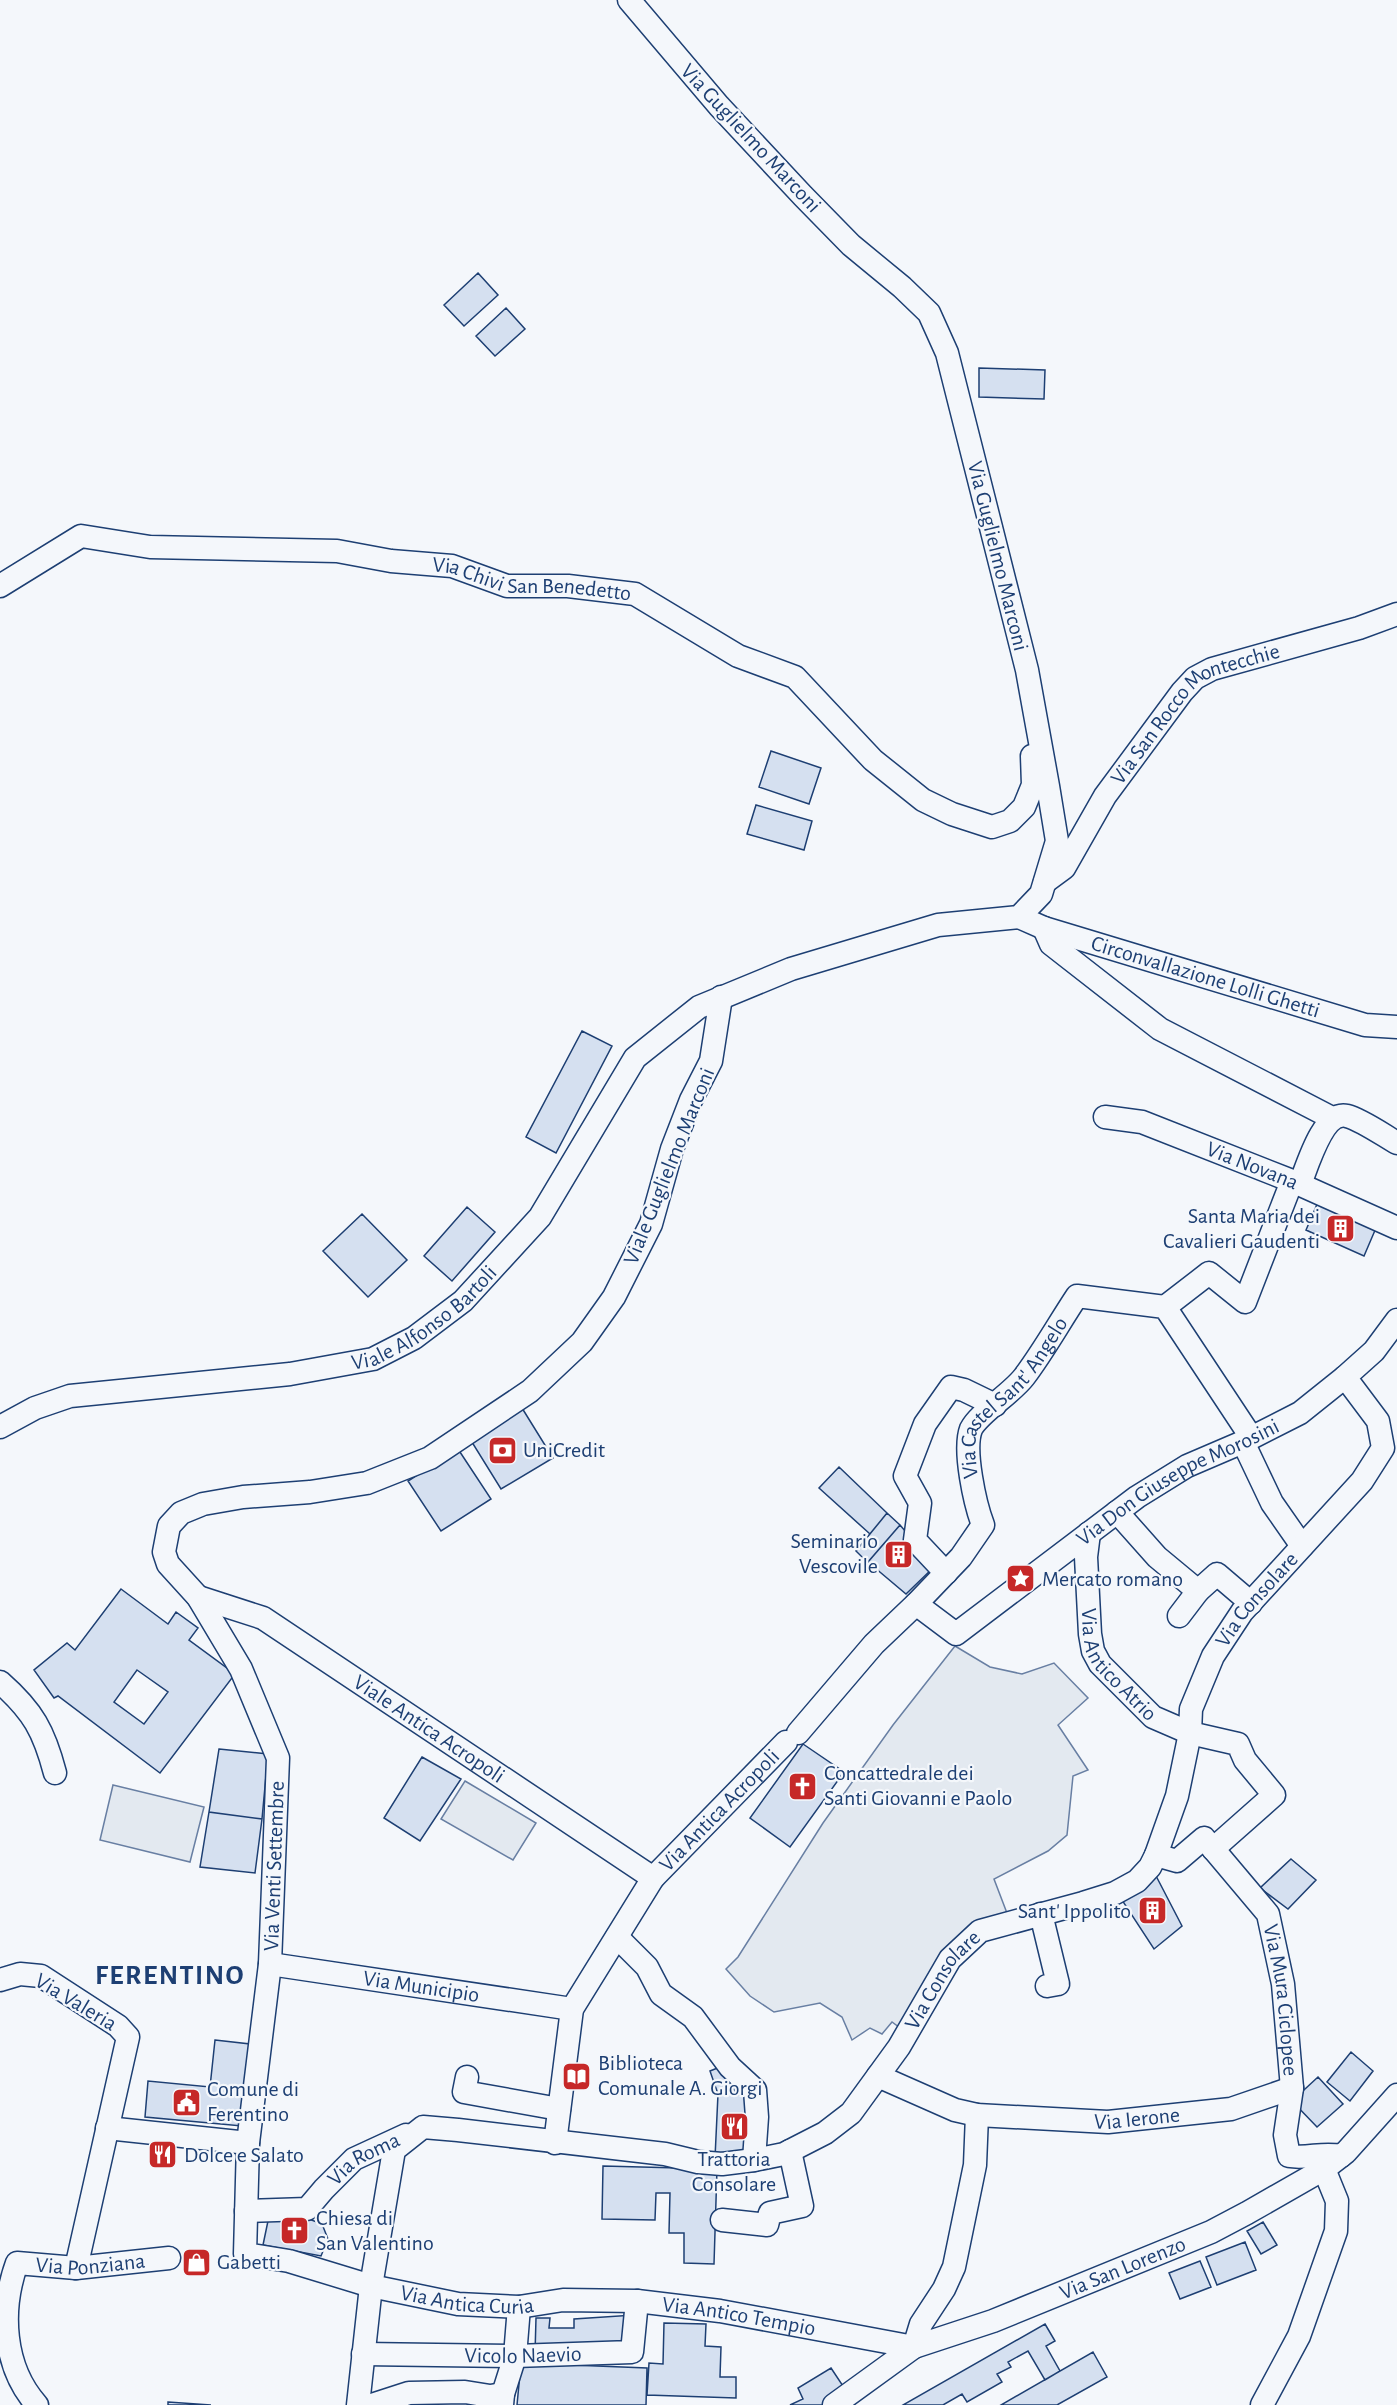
<svg xmlns="http://www.w3.org/2000/svg" width="1397" height="2405" font-family="'Alegreya Sans',sans-serif">
<style>
.green{fill:#e3e9f0;stroke:#687fa3;stroke-width:1.5}
.building{fill:#d5e0f0;stroke:#1d3f73;stroke-width:1.5;fill-rule:evenodd}
.lines{fill:none;stroke-linecap:round;stroke-linejoin:round}
.minor-casing{stroke:#1d3f73;stroke-width:25}
.minor{stroke:#f4f7fb;stroke-width:22}
.labels{text-anchor:middle;dominant-baseline:central;stroke-width:4.5;stroke-linejoin:round;paint-order:stroke}
.street-label{font-size:22px;fill:#1d3f73;stroke:#f4f7fb}
.poi-label{font-size:22px;fill:#1d3f73;stroke:#f4f7fb;text-anchor:start}
.district-label{font-size:28px;font-weight:bold;letter-spacing:1.5px;fill:#1d3f73;stroke:#f4f7fb}
</style>
<rect width="100%" height="100%" fill="#f4f7fb"/>
<path class="green" d="M955 1646 990 1667 1022 1674 1054 1663 1088 1698 1058 1725 1088 1770 1073 1776 1067 1835 1048 1851 994 1879 1010 1921H985L907 2033 892 2022 882 2034 870 2028 852 2040 842 2017 820 2003 774 2012 750 1996 726 1969 738 1957 823 1823 893 1725Z
M465 1781 536 1823 513 1860 441 1819Z
M113 1785 204 1807 190 1862 100 1840Z"/>
<path class="building" d="M478 273 498 295 464 326 444 305Z
M506 308 525 329 495 356 476 336Z
M979 368 1045 370 1044 399 979 397Z
M771 751 821 768 809 804 759 787Z
M756 805 812 821 804 850 747 834Z
M582 1031 612 1046 556 1153 526 1137Z
M1318 1202 1376 1228 1364 1256 1306 1230Z
M467 1207 495 1232 452 1281 424 1256Z
M362 1214 407 1260 368 1297 323 1251Z
M522 1408 553 1458 501 1489 470 1439Z
M458 1449 491 1499 441 1531 408 1481Z
M839 1467 887 1513 870 1534 819 1488Z
M887 1513 900 1525 868 1562 866 1561 856 1551Z
M900 1525 935 1566 906 1594 868 1562Z
M121 1589 168 1624 176 1612 198 1628 189 1640 235 1674 160 1773 58 1696 54 1698 34 1670 67 1643 75 1650ZM137 1670 168 1692 144 1724 114 1702Z
M803 1744 844 1772 790 1847 750 1818Z
M219 1749 268 1754 262 1819 209 1812Z
M422 1757 461 1779 420 1841 384 1818Z
M209 1812 262 1819 255 1873 200 1867Z
M1291 1859 1316 1880 1288 1909 1260 1888Z
M1154 1872 1182 1926 1154 1949 1120 1897Z
M215 2040 250 2044 242 2126 145 2117 148 2081 210 2087Z
M1351 2052 1373 2071 1350 2101 1327 2082Z
M725 2065 736 2094 754 2097 750 2159 715 2158 718 2094 710 2071Z
M1318 2077 1343 2104 1317 2127 1292 2101Z
M603 2166 717 2169 714 2264 684 2263V2233H669L670 2193H656L655 2220 602 2219Z
M269 2216 309 2219 322 2224 328 2239 321 2256 263 2245Z
M1263 2222 1277 2245 1261 2254 1247 2231Z
M1245 2242 1256 2270 1217 2285 1206 2257Z
M1200 2261 1211 2287 1180 2299 1169 2273Z
M634 2315 630 2346 535 2354 536 2318H550L549 2328H574V2319Z
M664 2323 706 2324 705 2346 721 2347 720 2377H736V2398L647 2395 649 2363 663 2364Z
M1045 2324 1055 2341 1046 2346 1060 2371 1045 2380 1028 2351 1008 2362 1011 2367 997 2374 1002 2382 967 2402 962 2394 943 2405H903Z
M1093 2352 1107 2377 1057 2405H1001Z
M521 2363 647 2368 646 2405H517Z
M831 2368 845 2389 823 2405H790L803 2399 798 2388Z
M168 2402 211 2405H168Z"/>
<g class="lines">
<defs>
<g id="minor">
<path id="s1" d="M0 586 81 536 150 547 337 551 391 561 452 566 507 586H568L635 594 738 656 795 677 873 760 923 800 952 814 992 827 1010 821 1024 807 1033 785 1032 756"/>
<path id="s2" d="M1045 882 1064 868 1105 796 1182 692 1195 678 1212 669 1359 628 1397 614"/>
<path id="s3" d="M1019 917 1044 928 1365 1025 1397 1027"/>
<path d="M1044 928 1051 944 1160 1029 1332 1118"/>
<path id="s4" d="M721 997 711 1061 691 1100 672 1149 651 1224 614 1297 582 1342 530 1391 430 1458 367 1483 310 1492 243 1497 203 1504 181 1513 169 1526 164 1552 168 1564 198 1597 241 1669 278 1758 270 1964 248 2143 245 2254 289 2261 371 2286 458 2304 519 2307 563 2300 637 2301 720 2311 914 2347"/>
<path id="s5" d="M1105 1117 1142 1122 1292 1181 1397 1228"/>
<path d="M1300 1184C1307 1167 1323 1110 1347 1116 1362 1120 1383 1135 1397 1143"/>
<path d="M1165 1307 1209 1273 1245 1302 1292 1181"/>
<path id="s6" d="M0 1427 35 1408 70 1396 290 1374 373 1359 414 1338 463 1301 540 1217 635 1058 699 1007 791 969 938 925 1019 917 1041 894 1057 841 1048 786 1027 670 947 353 929 313 902 287 851 245 803 196 719 106 629 0"/>
<path d="M1243 1442 1272 1503 1302 1546"/>
<path d="M1117 1512 1157 1557 1198 1591 1217 1574 1251 1603"/>
<path id="s7" d="M1089 1533 1086 1557 1090 1634 1093 1651 1100 1664 1153 1717 1190 1733 1238 1744 1245 1760 1274 1795 1213 1849"/>
<path d="M946 1573 915 1540 920 1503 905 1476 925 1424 951 1387 964 1390 995 1405"/>
<path id="s8" d="M198 1597 263 1618 653 1878"/>
<path id="s9" d="M916 1604 961 1557 983 1525C975 1504 963 1450 971 1429 979 1413 1011 1394 1024 1377 1043 1352 1059 1323 1077 1296L1165 1307 1251 1437"/>
<path d="M1179 1616 1198 1591"/>
<path d="M0 1682C33 1711 44 1731 55 1773"/>
<path id="s10" d="M798 1733 874 1644 916 1604 956 1634 1137 1497 1187 1466 1243 1442 1300 1413 1345 1377"/>
<path id="s11" d="M1156 1855 1177 1861 1204 1838 1268 1914 1283 1984 1292 2088 1285 2135 1289 2156C1308 2159 1322 2152 1341 2156"/>
<path d="M1041 1914 1058 1984 1047 1986"/>
<path d="M617 1937 647 1967 661 1994 693 2017 730 2067 755 2090 757 2117 754 2160"/>
<path id="s12" d="M270 1964 572 2009"/>
<path d="M0 1980 20 1974 41 1976 118 2026 128 2037 76 2268"/>
<path id="s13" d="M878 2076 955 2110 977 2115 1108 2122 1231 2109 1292 2088"/>
<path d="M467 2077 464 2092 559 2109"/>
<path d="M107 2128 248 2143"/>
<path id="s14" d="M555 2143 572 2009 653 1878 786 1742"/>
<path id="s15" d="M246 2211 307 2209 324 2189 354 2159 406 2135"/>
<path d="M722 2220 767 2225 770 2213 802 2206 790 2151"/>
<path d="M914 2347 921 2324 944 2289 954 2267 975 2165 977 2115"/>
<path id="s16" d="M363 2354 515 2356 632 2352 637 2301"/>
<path d="M503 2394 515 2356 519 2307"/>
<path id="s17" d="M37 2405C3 2367 0 2310 17 2263L76 2268 169 2258"/>
<path id="s18" d="M358 2405 371 2286 394 2150 423 2127 458 2130 665 2154 698 2162 722 2164 754 2160 784 2154 825 2133 851 2113 899 2047 950 1959 980 1931 1083 1903 1115 1893 1137 1881 1150 1867 1156 1855 1177 1796 1190 1733 1191 1709 1213 1656 1242 1612 1362 1481 1383 1448 1378 1421 1345 1377 1374 1351 1397 1320"/>
<path d="M372 2405 409 2393 465 2392 490 2396 503 2394 502 2405"/>
<path id="s19" d="M834 2405 914 2347 993 2321 1211 2232 1247 2213 1324 2169 1346 2152 1397 2095"/>
<path d="M1262 2405 1299 2336 1336 2231 1337 2201 1324 2169"/>
</g>
</defs>
<use href="#minor" class="minor-casing"/>
<use href="#minor" class="minor"/>
</g>
<defs>
<symbol id="building-square" viewBox="-11 -11 22 22"><rect x="-9" y="-9" width="18" height="18" rx="4" fill="#c62828" stroke="#f4f7fb"/><path d="M-4-6H4V6H1V3H-1V6H-4ZM-2.5-4.3h1.7v1.8h-1.7ZM.8-4.3h1.7v1.8H.8ZM-2.5-1h1.7V.8h-1.7ZM.8-1h1.7V.8H.8Z" fill="#fff"/></symbol>
<symbol id="bank-square" viewBox="-11 -11 22 22"><rect x="-9" y="-9" width="18" height="18" rx="4" fill="#c62828" stroke="#f4f7fb"/><path d="M-6-4H6V4H-6ZM0-2.3a2.3 2.3 0 1 0 0 4.6a2.3 2.3 0 1 0 0-4.6Z" fill="#fff"/></symbol>
<symbol id="sight-square" viewBox="-11 -11 22 22"><rect x="-9" y="-9" width="18" height="18" rx="4" fill="#c62828" stroke="#f4f7fb"/><path d="M0-6L1.8-2.2L6-1.7L2.9 1.2L3.7 5.4L0 3.3L-3.7 5.4L-2.9 1.2L-6-1.7L-1.8-2.2Z" fill="#fff"/></symbol>
<symbol id="church-square" viewBox="-11 -11 22 22"><rect x="-9" y="-9" width="18" height="18" rx="4" fill="#c62828" stroke="#f4f7fb"/><path d="M-1.2-6h2.4v3.5h3.3v2.4h-3.3V6h-2.4V-.1h-3.3v-2.4h3.3Z" fill="#fff"/></symbol>
<symbol id="library-square" viewBox="-11 -11 22 22"><rect x="-9" y="-9" width="18" height="18" rx="4" fill="#c62828" stroke="#f4f7fb"/><path d="M-6-4Q-3-5.5-.7-3.5V5Q-3 3-6 4ZM6-4Q3-5.5 .7-3.5V5Q3 3 6 4Z" fill="#fff"/></symbol>
<symbol id="civic-square" viewBox="-11 -11 22 22"><rect x="-9" y="-9" width="18" height="18" rx="4" fill="#c62828" stroke="#f4f7fb"/><path d="M-.6-6.5H3V-4.5H.6V-3L4-1V1h2V6H-6V1h2V-1L-.6-3ZM-1.2 2.5V6h2.4V2.5Z" fill="#fff"/></symbol>
<symbol id="restaurant-square" viewBox="-11 -11 22 22"><rect x="-9" y="-9" width="18" height="18" rx="4" fill="#c62828" stroke="#f4f7fb"/><path d="M-5-6h1v4h1v-4h1v4h1v-4h1v5L-1.5 .5V6h-2V.5L-5-1ZM5-6V6H3V1.5H1.5Q1.5-4 5-6Z" fill="#fff"/></symbol>
<symbol id="shop-square" viewBox="-11 -11 22 22"><rect x="-9" y="-9" width="18" height="18" rx="4" fill="#c62828" stroke="#f4f7fb"/><path d="M-5-2.5h2.3a2.7 3.5 0 0 1 5.4 0H5L5.5 6h-11ZM-1.5-2.5h3a1.5 2.3 0 0 0-3 0Z" fill="#fff"/></symbol>
</defs>
<g fill-rule="evenodd">
<use href="#building-square" x="1324" y="1212" width="33" height="33"/>
<use href="#bank-square" x="486" y="1434" width="33" height="33"/>
<use href="#building-square" x="882" y="1538" width="33" height="33"/>
<use href="#sight-square" x="1004" y="1562" width="33" height="33"/>
<use href="#church-square" x="786" y="1770" width="33" height="33"/>
<use href="#building-square" x="1136" y="1894" width="33" height="33"/>
<use href="#library-square" x="560" y="2060" width="33" height="33"/>
<use href="#civic-square" x="170" y="2086" width="33" height="33"/>
<use href="#restaurant-square" x="718" y="2110" width="33" height="33"/>
<use href="#restaurant-square" x="146" y="2138" width="33" height="33"/>
<use href="#church-square" x="278" y="2214" width="33" height="33"/>
<use href="#shop-square" x="180" y="2246" width="33" height="33"/>
</g>
<g class="labels">
<g class="street-label">
<text transform="translate(751 138) rotate(47)">Via Guglielmo Marconi</text>
<text transform="translate(998 556) rotate(76)">Via Guglielmo Marconi</text>
<text stroke="none"><textPath href="#s1" startOffset="550">Via Chivi San Benedetto</textPath></text>
<text stroke="none"><textPath href="#s2" startOffset="234">Via San Rocco Montecchie</textPath></text>
<text stroke="none"><textPath href="#s3" startOffset="196">Circonvallazione Lolli Ghetti</textPath></text>
<text transform="translate(669 1166) rotate(-68)">Viale Guglielmo Marconi</text>
<text stroke="none"><textPath href="#s5" startOffset="156">Via Novana</textPath></text>
<text stroke="none"><textPath href="#s6" startOffset="447">Viale Alfonso Bartoli</textPath></text>
<text stroke="none"><textPath href="#s9" startOffset="249">Via Castel Sant' Angelo</textPath></text>
<text stroke="none"><textPath href="#s10" startOffset="495">Via Don Giuseppe Morosini</textPath></text>
<text stroke="none"><textPath href="#s18" startOffset="1440">Via Consolare</textPath></text>
<text stroke="none"><textPath href="#s7" startOffset="142">Via Antico Atrio</textPath></text>
<text stroke="none"><textPath href="#s8" startOffset="268">Viale Antica Acropoli</textPath></text>
<text stroke="none"><textPath href="#s14" startOffset="384">Via Antica Acropoli</textPath></text>
<text transform="translate(274 1866) rotate(-88)">Via Venti Settembre</text>
<text stroke="none"><textPath href="#s18" startOffset="900">Via Consolare</textPath></text>
<text stroke="none"><textPath href="#s12" startOffset="153">Via Municipio</textPath></text>
<text stroke="none"><textPath href="#s11" startOffset="244">Via Mura Ciclopee</textPath></text>
<text transform="translate(76 2002) rotate(31)">Via Valeria</text>
<text stroke="none"><textPath href="#s13" startOffset="267">Via Ierone</textPath></text>
<text stroke="none"><textPath href="#s15" startOffset="138">Via Roma</textPath></text>
<text stroke="none"><textPath href="#s17" startOffset="224">Via Ponziana</textPath></text>
<text stroke="none"><textPath href="#s19" startOffset="322">Via San Lorenzo</textPath></text>
<text stroke="none"><textPath href="#s4" startOffset="1832">Via Antica Curia</textPath></text>
<text stroke="none"><textPath href="#s4" startOffset="2106">Via Antico Tempio</textPath></text>
<text stroke="none"><textPath href="#s16" startOffset="160">Vicolo Naevio</textPath></text>
</g>
<g class="poi-label">
<text x="1320" y="1216" text-anchor="end">Santa Maria dei<tspan x="1320" dy="25">Cavalieri Gaudenti</tspan></text>
<text x="523" y="1450">UniCredit</text>
<text x="878" y="1541" text-anchor="end">Seminario<tspan x="878" dy="25">Vescovile</tspan></text>
<text x="1042" y="1579">Mercato romano</text>
<text x="824" y="1773">Concattedrale dei<tspan x="824" dy="25">Santi Giovanni e Paolo</tspan></text>
<text x="1131" y="1911" text-anchor="end">Sant' Ippolito</text>
<text x="598" y="2063">Biblioteca<tspan x="598" dy="25">Comunale A. Giorgi</tspan></text>
<text x="207" y="2089">Comune di<tspan x="207" dy="25">Ferentino</tspan></text>
<text x="184" y="2155">Dolce e Salato</text>
<text x="734" y="2159" text-anchor="middle">Trattoria<tspan x="734" dy="25">Consolare</tspan></text>
<text x="316" y="2218">Chiesa di<tspan x="316" dy="25">San Valentino</tspan></text>
<text x="217" y="2262">Gabetti</text>
</g>
<g class="district-label">
<text x="170" y="1976">FERENTINO</text>
</g>
</g>
</svg>
